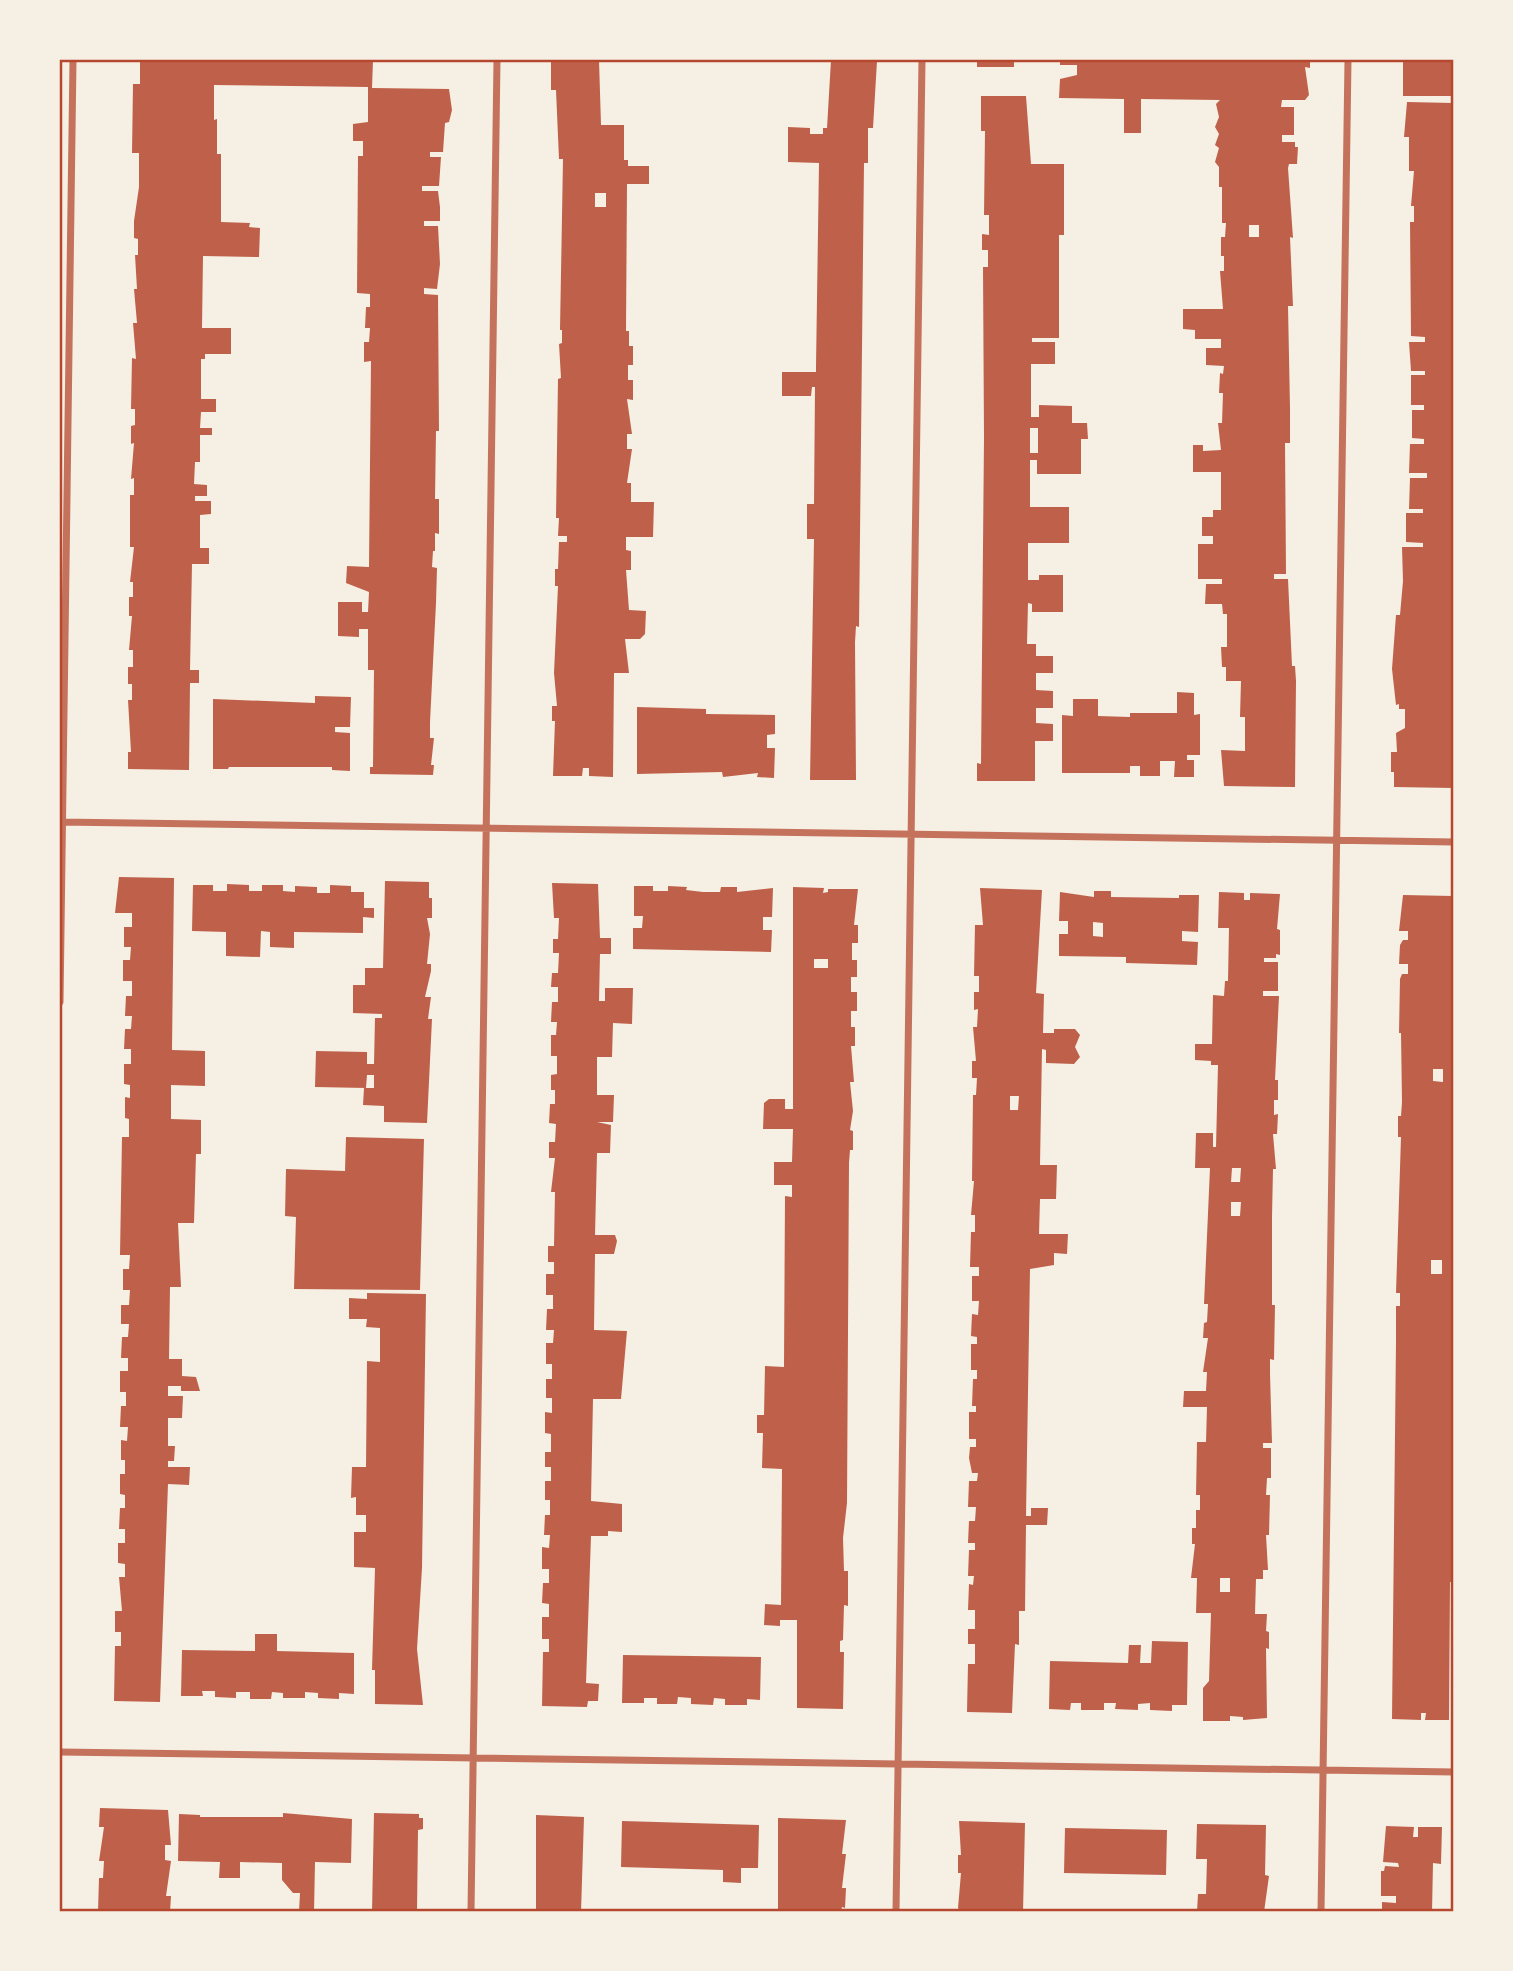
<svg xmlns="http://www.w3.org/2000/svg" width="1513" height="1971" font-family="'Open Sans',sans-serif">
<style>
.building{fill:#bf614a;fill-rule:evenodd}
.lines{fill:none;stroke-linecap:round;stroke-linejoin:round}
.minor{stroke:#c5725c;stroke-width:7}
.neatline{fill:none;stroke:#b5482f;stroke-width:2.5}
</style>
<rect width="100%" height="100%" fill="#f6efe4"/>
<path class="building" d="M140 60H373L372 88 449 89 452 110 449 122 445 123 443 152H430V157H441L439 186H422V191H438L440 207V221H424V226H438L440 264 437 289 424 288V294L438 295 439 431H436L435 499H439V534L435 533V551H433L432 567 437 568 436 603 430 722V738H434L431 765H434L433 775 370 774V767H373L374 670H368V629H359V637L338 636V602H362V612H368L369 592 346 583 347 566 369 567 371 361 364 362V342H369L370 328H365L366 307H370V294L357 293 358 156H363V141H353V124L368 122V87L214 85V120L217 119V154H221V222L250 223 249 227 260 228 259 257 203 256 202 328H231V354H205V359H201V399H216V412H201L200 428H212V435H200V462H195L194 484 207 485V496H195V501H211V514L200 515V548H209V564H192L190 670H199V683H190L189 770 128 769V752H131L128 700H132V684H128V667H133V650H129L132 616H129V597H133V582H130L134 547H130V495H134V478L131 479 134 443 131 444V426L135 425V409H131L132 358 136 359 133 323H137L134 289H137L135 255H138V239L134 238V221L139 187V153H132L133 84H140Z
M551 60H599L601 125H624V160H628V166H649V184H627L626 331H629V346H633V365H628V380H633V400L627 399 632 434H627V449H632L627 483H631V502H654L653 537H626V550L631 551V570H626L629 610 646 611 645 634 640 639H625L629 673H614L613 777 589 776V768H583L582 776H553L555 721H552V706H557L554 673 558 586H555V569H558L559 542H567V536H558L559 518H556L558 379 561 378 559 344 562 343V330H560L563 159H559L556 90H551ZM595 193H606V207H595Z
M831 60 877 61 873 128H868V163H864L859 627 856 626 855 642 856 780H810L814 539H807V504H814L815 387H812L811 396H782V372H816V367L819 163 788 162V127L810 128V134H823V128H827Z
M977 60H1014V67H977Z
M1060 60H1310V68L1305 67 1309 95 1305 100H1282L1281 107H1294V135H1282V142H1295V147H1298L1297 164H1289L1288 168 1293 238 1290 237 1293 306H1288L1290 408V443H1285L1286 574H1274V579H1288L1292 666H1295L1296 681 1295 787 1224 786 1221 750 1245 751V717H1240L1241 681H1226V667H1222L1221 647H1227V614H1223L1222 604H1205L1206 584H1222V579H1198V544H1213V536H1202V517H1213V510H1221V472H1193V445H1203V451L1221 450 1218 423H1222L1223 393H1219L1220 373 1223 374 1224 366 1206 365V348H1221V339H1195V330L1183 329V309H1223L1220 271H1224V256H1221V237H1225L1226 223H1222V187H1219V167L1215 162 1219 148 1215 145 1219 134 1215 127 1219 117 1216 104 1220 100 1141 99V133H1124V99L1059 98 1060 79 1077 75V65H1060ZM1249 225H1259V237H1249Z
M1403 60H1453V96H1403Z
M981 96H1026L1031 164H1064V235H1059V338H1032V342H1055V364H1031V417H1039V405L1072 406V423H1087L1088 439H1081V474H1037V460H1030V507H1069V543H1028V580H1039V575H1063V612H1032V604L1028 603 1027 644H1036V656H1053V673H1036V690L1053 691V708H1036V723L1053 724V741H1035V781H977V763L981 764 984 438 983 267H988V250H982V234L989 235V215H984L985 131H981ZM1030 428H1038V453H1030Z
M1407 102 1453 103V788L1394 787V772H1391V752H1397L1396 733 1405 728V709H1399V704L1396 705 1392 669 1396 615H1400L1403 581 1402 547H1423V543L1406 542V513H1423V509H1409L1410 478H1427V473H1409L1410 444H1424V439L1412 438V410H1424V405H1411V375H1425V371H1411L1409 342H1425V337L1411 336 1410 222H1414V206H1411L1414 171H1409V137H1404Z
M1177 692 1194 693V715L1200 714V755H1187V760H1194V777H1174L1175 761H1160V776H1140V766H1130V773H1062V715L1073 716V699H1098V716L1130 717V713H1177Z
M315 696 351 697 350 727H335V732L350 733V771L332 770V767H229L228 769H213V699L315 703Z
M637 707 706 709V714L775 715V734L767 735V748H775L774 778 757 777 758 773 723 777 722 772 637 774Z
M119 877 174 878 172 1050 205 1051V1086L171 1085V1119L201 1120V1154H196L194 1223H178L181 1287H170L169 1359H182V1376L196 1377 200 1391H181V1386H168V1396H183L182 1418H168V1446H175L174 1461H168V1467H190L189 1485 168 1484 160 1702 114 1701 115 1646H121V1632H115V1611H122L119 1577H125V1564L118 1563V1543H125V1529H119L120 1508H125V1495L120 1494V1474H125V1460H121V1440L127 1441 128 1427H120L121 1406H126V1392H120V1371H128V1358H121L122 1337H128L129 1324H121V1305H129L130 1290H123V1269H129L130 1255H120L122 1137H129V1119L125 1118V1097L130 1098V1085L124 1084V1064H131V1049H124L125 1029H131L132 1016H125L126 996H132V981H123V960H130L131 947H124V927H132V913H115Z
M385 881 429 882V898H432V918H427L430 934 427 964H431V971L425 997H431L428 1019H432L427 1123 384 1122V1106L363 1105 364 1088H374V1075H367L366 1088 315 1087 316 1051 367 1052V1064H374L375 1018H382V1014L353 1013V985H365V968H383Z
M552 883 598 884 600 938H611V954H600L599 1001H605V988H633L632 1024 613 1023 612 1057H597V1095H614L613 1122H597L611 1125 610 1153H597L595 1235H615L617 1241 614 1254H595L594 1330 627 1331 621 1399H593L591 1501 622 1504V1532L608 1531V1536H591L586 1683 599 1684 598 1701H588L587 1707 542 1706 543 1652H549V1639H542V1617H549V1604L542 1603 543 1583H549V1569H542V1547L549 1548 550 1535H544L545 1515H550V1500H545V1481H551V1467H545V1452H551V1434L545 1433V1412L552 1413V1398H546V1379H552V1364H546V1343H553L554 1330H546L547 1309H553V1295H546V1274H554V1262H548V1246H554L555 1192H551L555 1158H549V1142H555L556 1124 549 1123 550 1104H555V1090H551V1075L557 1074V1056H551V1035H556L557 1022H551L552 1002H558V987H551L552 973H558L559 953H553V939H558L559 918H554Z
M227 884 249 885V891H262V885H283V891L295 892V886L317 887V893H330V885L351 886V892H364V908H374V918L363 917V933L294 932V948L270 947V932L261 931 260 957 226 956V932L192 931 193 885H213V891H227Z
M634 886H653V891H668V886L687 887 686 890 703 892H720L721 887H737V892L773 888 772 917H763V930H772L771 952 633 949V928H642L643 916H634Z
M793 887 824 888 823 893 828 892V889H858L854 925H858V943H852V960H857V977H851V992H857V1011H851V1027H855V1046H851L854 1082H850L853 1111 850 1130 853 1131V1150H850L849 1163 847 1503 843 1538 844 1571H848V1606L844 1605 843 1640 840 1641V1652H844L843 1709 797 1708V1620H780V1626L764 1625 765 1604 781 1605 782 1469 762 1468 763 1433H757V1415H764L765 1366 784 1367 785 1196 792 1197V1185H774V1162H792L793 1129H763L764 1103 769 1099H785V1109H793ZM814 959H828V968H814Z
M980 888 1042 890 1036 993 1044 994 1043 1033H1054V1029H1075L1080 1035 1075 1047 1080 1057 1074 1064 1046 1063V1050L1042 1049 1040 1165H1057L1056 1199H1040L1039 1234H1068L1067 1254 1054 1253V1265L1030 1269 1026 1516H1031V1508H1048L1047 1525H1026L1025 1611H1019V1645L1015 1644 1012 1713 967 1712 968 1664H975V1644H968V1629H975V1610H968L969 1584 973 1585 974 1576H968L969 1550H975V1543H968L969 1521H975L976 1507H968L969 1481H977L978 1473H972L969 1458 970 1447H976V1439H969V1412H976V1406H972L973 1379H977V1370H971V1344H977V1337L971 1336 972 1314 978 1315 979 1301H972V1276H979V1267H970L971 1232H975V1215H971L974 1181H972L973 1095H976L977 1078H972V1061H976L973 1027H977L978 1009 974 1010V992H979V976H974L975 925H983ZM1010 1096H1019L1018 1110H1010Z
M1094 891H1111V897L1179 898V895H1199L1198 932 1182 931V941L1198 942 1197 965 1126 963V957L1059 956V934H1068V921H1059L1060 892 1094 897ZM1093 922 1103 923V937L1093 936Z
M1219 892 1244 893V900H1250V893L1280 894 1277 929 1280 930V955L1276 954V958H1264V962H1278V991H1263V996H1279L1275 1080H1278V1100H1274V1115L1278 1114 1277 1134H1273L1276 1169H1273L1272 1217V1305H1275L1274 1360 1270 1359V1374L1272 1443H1263V1448H1271V1478H1267L1266 1495H1270L1269 1535H1266L1268 1570H1263V1579H1256L1255 1614H1267L1266 1631 1269 1632V1649L1266 1648 1267 1718 1243 1720V1717L1230 1716V1721H1203V1688L1209 1681 1211 1613H1196L1197 1578H1191L1195 1544H1192V1528H1196V1510H1200V1495H1196L1197 1442H1206L1207 1407H1183L1184 1391H1206L1207 1372H1203L1208 1338H1203L1204 1323 1207 1322 1208 1304H1204L1210 1168H1195L1196 1133H1213V1147H1216L1218 1065H1211V1061L1195 1060V1044H1212L1213 995 1224 996 1225 981H1228L1229 928H1218ZM1232 1168H1241L1240 1182H1231ZM1231 1202H1241L1240 1216H1231ZM1220 1578H1230V1592H1220Z
M1403 895 1453 896 1451 1521H1453V1582H1450L1449 1720H1425L1426 1713H1421V1720L1392 1719 1396 1341V1306H1400V1293H1396L1401 1137H1398V1116H1401L1402 1102 1401 1033H1399L1400 979 1402 974H1408V964H1399L1400 945 1403 940H1408V931H1399ZM1433 1069H1443V1082L1433 1081ZM1431 1260H1442V1274H1431Z
M346 1137 424 1139 420 1290 294 1289 296 1217 285 1216 286 1169 345 1171Z
M367 1293 426 1294 422 1568 417 1649 423 1705 375 1704V1670H372L375 1568 354 1567V1532H366V1515H356V1497L351 1498 352 1467H366L367 1361 380 1362V1328L366 1327 367 1319H349V1298L367 1299Z
M255 1634H277V1651L354 1653V1694L339 1693V1699L318 1698V1693L305 1692V1698H283V1693L272 1692 271 1699H250V1692H236V1698L215 1697V1691H202L203 1696H181L182 1650 255 1651Z
M1152 1641 1188 1642 1187 1705H1172V1711L1150 1710V1703L1138 1704V1710L1115 1709 1116 1703H1104V1710H1081V1703H1071L1070 1710 1049 1709 1050 1661 1128 1663 1129 1645H1141L1140 1663H1151Z
M623 1655 761 1657 760 1700 747 1699V1705H725V1699L714 1698 713 1705 691 1704V1698L678 1697 677 1704H657V1698H644V1703H622Z
M100 1808 168 1810 171 1845H165V1860L171 1861 166 1896H171L170 1912H98L99 1878H103L104 1861H99L104 1827H99Z
M283 1813 352 1819 351 1863 315 1862 314 1912H299L300 1893H293L282 1880V1863L240 1862V1878H219L220 1862 178 1861 179 1814 200 1815V1817H283Z
M374 1813 419 1814V1818H423V1829L418 1830 417 1912H372Z
M536 1815 584 1817 581 1912H536Z
M778 1818 846 1820 842 1854H846L842 1888H846L845 1908 842 1907 841 1912H778Z
M622 1821 759 1825 758 1868H741V1883L723 1882V1870L621 1867Z
M959 1821 1025 1823 1023 1912H961L958 1908 961 1873H958V1855H961Z
M1197 1824 1266 1825 1265 1875 1269 1876 1264 1912H1197L1198 1894H1206L1207 1859H1196Z
M1386 1826 1414 1827 1413 1837H1418V1827H1442L1441 1864 1433 1863 1432 1912H1382V1902L1396 1903V1896H1381V1871H1384L1385 1866 1399 1867 1398 1863 1383 1862Z
M1065 1828 1167 1830 1166 1875 1064 1873Z"/>
<g class="lines">
<path class="minor" d="M60 822 1454 842
M60 1002 73 60
M60 1752 1454 1772
M471 1912 497 60
M896 1912 922 60
M1321 1912 1348 60"/>
</g>
<rect width="1513" height="1971" fill="none" stroke="#f6efe4" stroke-width="122"/>
<rect x="61" y="61" width="1391" height="1849" class="neatline"/>
</svg>
